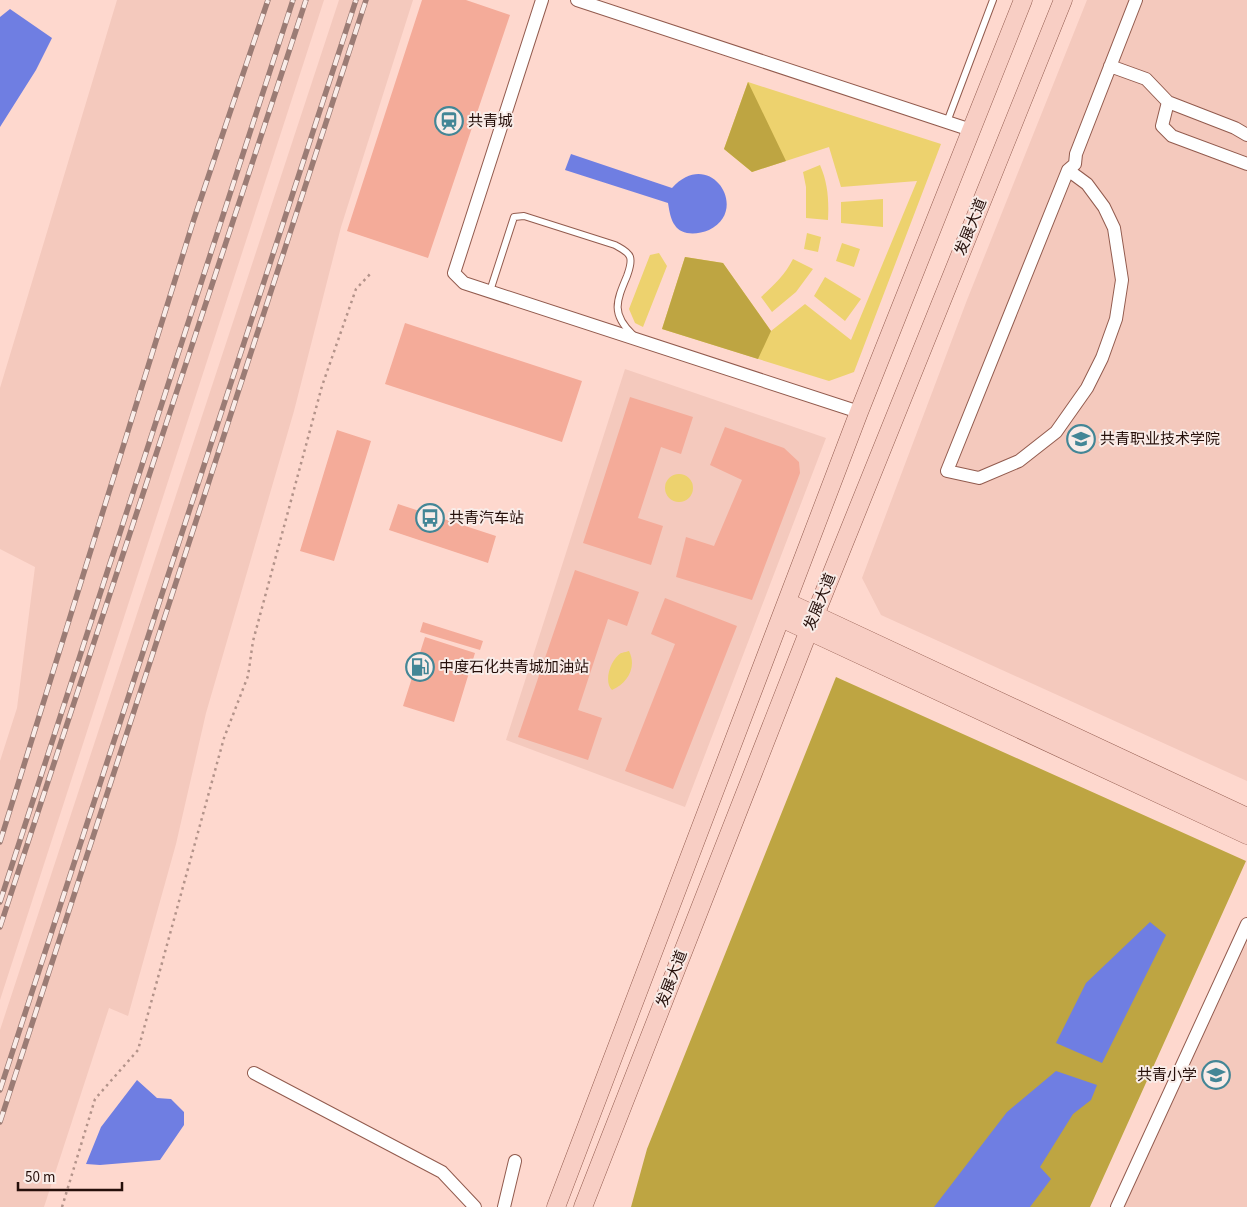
<svg xmlns="http://www.w3.org/2000/svg" width="1247" height="1207" font-family="'Source Sans 3','Noto Sans SC',sans-serif">
<style>
.built{fill:#f4c9bd}
.green{fill:#edd26e}
.forest{fill:#bea542}
.water{fill:#6f7ee2}
.building{fill:#f4ab99}
.lines{fill:none;stroke-linecap:round;stroke-linejoin:round}
.lane-casing{stroke:#925b4e;stroke-width:8}
.street-casing{stroke:#925b4e;stroke-width:14}
.secondary-casing{stroke:#925b4e;stroke-width:19}
.path{stroke:#b3938a;stroke-width:2.5;stroke-dasharray:2.5 4;stroke-linecap:butt}
.lane{stroke:#fff;stroke-width:6}
.street{stroke:#fff;stroke-width:12}
.secondary{stroke:#f8cec4;stroke-width:18}
.rail-casing{stroke:#9b7c75;stroke-width:5.5}
.rail{stroke:#f9ece8;stroke-width:4;stroke-dasharray:11;stroke-linecap:butt}
.labels{text-anchor:middle;dominant-baseline:central;stroke-width:4;stroke-linejoin:round;paint-order:stroke}
.poi-label{font-size:15px;fill:#250f0a;stroke:#f9ece8;text-anchor:start}
.street-label{font-size:15px;fill:#250f0a;stroke:#f9ece8}
</style>
<rect width="100%" height="100%" fill="#fed8ce"/>
<path class="built" d="M117 0H324L0 1000V761L17 708 35 567 0 549V388Z
M339 0H413L341 227 294 411 206 713 176 844 128 1016 109 1008 44 1207H0V1030Z
M1087 0H1247V781L881 615 862 578 967 300Z
M625 369 826 438 685 807 506 740Z
M1247 942V1207H1123Z"/>
<path class="green" d="M748 82 941 144 854 372 829 381 662 329 685 257 723 263 771 331 805 304 851 340 917 181 841 187 829 147 752 172 724 149Z
M820 165C828 183 829 201 828 220L806 218V187L803 172Z
M883 199V227L841 223V202Z
M807 233 821 237 818 252 804 249Z
M842 243 860 249 854 267 836 261Z
M659 253 667 266 643 327 635 323 629 309 650 255Z
M793 259 813 269 796 292 772 312 761 297C774 285 785 275 793 259Z
M825 277 861 299 845 321 814 296Z
M665 488a14 14 0 1 1 28 0a14 14 0 1 1-28 0Z
M629 651C637 667 628 683 612 690 603 681 611 659 621 653 622 653 629 651 629 651Z"/>
<path class="forest" d="M748 82 786 161 752 172 724 149Z
M685 257 723 263 771 331 758 359 662 329Z
M836 677 1246 861 1090 1207H631L647 1149Z"/>
<path class="water" d="M10 9 52 38 36 70 0 127V17Z
M571 154 672 188C710 146 751 210 709 230 702 233 694 234 687 233 672 230 670 215 668 203L565 170Z
M1150 922 1166 935 1102 1063 1056 1043 1086 983Z
M1056 1071 1097 1085 1091 1100 1073 1114 1040 1167 1051 1179 1030 1207H934L1007 1112Z
M137 1080 157 1098 171 1099 184 1112V1125L160 1160 100 1165 86 1164 101 1127Z"/>
<path class="building" d="M422 0H466L510 15 428 258 347 231Z
M405 323 582 381 562 442 385 384Z
M630 397 693 417 681 454 661 447 638 518 663 526 651 565 583 543Z
M725 427 784 448 799 462 800 473 752 600 676 577 686 537 714 546 742 480 710 465Z
M337 430 371 441 334 561 300 551Z
M398 504 496 536 488 563 389 530Z
M575 570 639 592 627 626 608 619 578 710 602 718 588 760 518 737Z
M665 598 737 626 673 789 625 771 675 644 651 634Z
M423 622 483 641 480 650 420 632Z
M425 637 475 653 454 722 403 706Z"/>
<g class="lines">
<defs>
<path id="lane" d="M947 122 993 0
M490 291 514 217 524 216 615 245C620 248 628 251 630 257 632 263 629 270 627 276 616 302 611 314 633 335"/>
<path id="street" d="M542 0 454 273 464 283 859 412
M577 0 971 130
M1110 66 1146 79 1168 102 1235 128 1247 135
M1168 102 1162 126 1172 136 1247 164
M1068 170 1087 184 1104 207 1114 228 1122 280 1116 319 1102 358 1087 388 1056 432 1019 461 979 478 947 471 1068 170 1075 164 1076 154 1136 0
M254 1073 442 1172 475 1207
M504 1207 515 1161
M1117 1207 1247 924"/>
<path id="secondary" d="M787 602 1247 817
M781 618 1247 835
M556 1207 859 412 1023 0
M583 1207 809 630 1063 0"/>
</defs>
<use href="#lane" class="lane-casing"/>
<use href="#street" class="street-casing"/>
<use href="#secondary" class="secondary-casing"/>
<path class="path" d="M62 1207 95 1099 138 1050 224 738 248 676 253 641 322 386 356 289 372 272"/>
<use href="#lane" class="lane"/>
<use href="#street" class="street"/>
<use href="#secondary" class="secondary"/>
<defs>
<path id="rail" d="M0 842 194 219 268 0
M0 902 293 0
M0 927 306 0
M0 1090 356 0
M0 1122 366 0"/>
</defs>
<use href="#rail" class="rail-casing"/>
<use href="#rail" class="rail"/>
</g>
<defs>
<symbol id="station-ring" viewBox="-11 -11 22 22"><circle r="9.5" fill="#f9ece8" stroke="#438696" stroke-width="1.5"/><path d="M-3-6H3Q5-6 5-4V2Q5 4 3 4L4.5 6H3L1.5 4h-3L-3 6H-4.5L-3 4Q-5 4-5 2V-4Q-5-6-3-6ZM-3.5-4v3h7v-3ZM-3.5 1v1.5H-2V1ZM2 1v1.5H3.5V1Z" fill="#438696"/></symbol>
<symbol id="university-ring" viewBox="-11 -11 22 22"><circle r="9.5" fill="#f9ece8" stroke="#438696" stroke-width="1.5"/><path d="M0-5L7-2L0 1L-7-2ZM-4 1L0 2.5L4 1V4Q0 6-4 4Z" fill="#438696"/></symbol>
<symbol id="bus-ring" viewBox="-11 -11 22 22"><circle r="9.5" fill="#f9ece8" stroke="#438696" stroke-width="1.5"/><path d="M-5-6H5V4H4V6H2V4H-2V6H-4V4H-5ZM-3.5-4V0h7V-4ZM-3.5 1.2v1.5H-2V1.2ZM2 1.2v1.5H3.5V1.2Z" fill="#438696"/></symbol>
<symbol id="fuel-ring" viewBox="-11 -11 22 22"><circle r="9.5" fill="#f9ece8" stroke="#438696" stroke-width="1.5"/><path d="M-5.5-6h7V0h2V4h1.3V-2.5L3-4.5l.8-.8L6-3V5H2.5V1h-1V6h-7ZM-4.2-4.7v3.2H.2V-4.7Z" fill="#438696"/></symbol>
<symbol id="school-ring" viewBox="-11 -11 22 22"><circle r="9.5" fill="#f9ece8" stroke="#438696" stroke-width="1.5"/><path d="M0-5L7-2L0 1L-7-2ZM-4 1L0 2.5L4 1V4Q0 6-4 4Z" fill="#438696"/></symbol>
</defs>
<g fill-rule="evenodd">
<use href="#station-ring" x="433" y="105" width="32" height="32"/>
<use href="#university-ring" x="1065" y="423" width="32" height="32"/>
<use href="#bus-ring" x="414" y="502" width="32" height="32"/>
<use href="#fuel-ring" x="404" y="651" width="32" height="32"/>
<use href="#school-ring" x="1200" y="1059" width="32" height="32"/>
</g>
<g class="labels">
<g class="poi-label">
<text x="468" y="121">共青城</text>
<text x="1100" y="439">共青职业技术学院</text>
<text x="449" y="518">共青汽车站</text>
<text x="439" y="667">中度石化共青城加油站</text>
<text x="1197" y="1075" text-anchor="end">共青小学</text>
</g>
<g class="street-label">
<text transform="translate(971 227) rotate(-68)">发展大道</text>
<text transform="translate(820 602) rotate(-68)">发展大道</text>
<text transform="translate(672 979) rotate(-69)">发展大道</text>
</g>
</g>
<path d="M18 1182v8h104v-8" fill="none" stroke="#250f0a" stroke-width="2.5"/>
<text x="25" y="1182" font-size="15" fill="#250f0a" stroke="#f9ece8" stroke-width="4" paint-order="stroke">50 m</text>
</svg>
